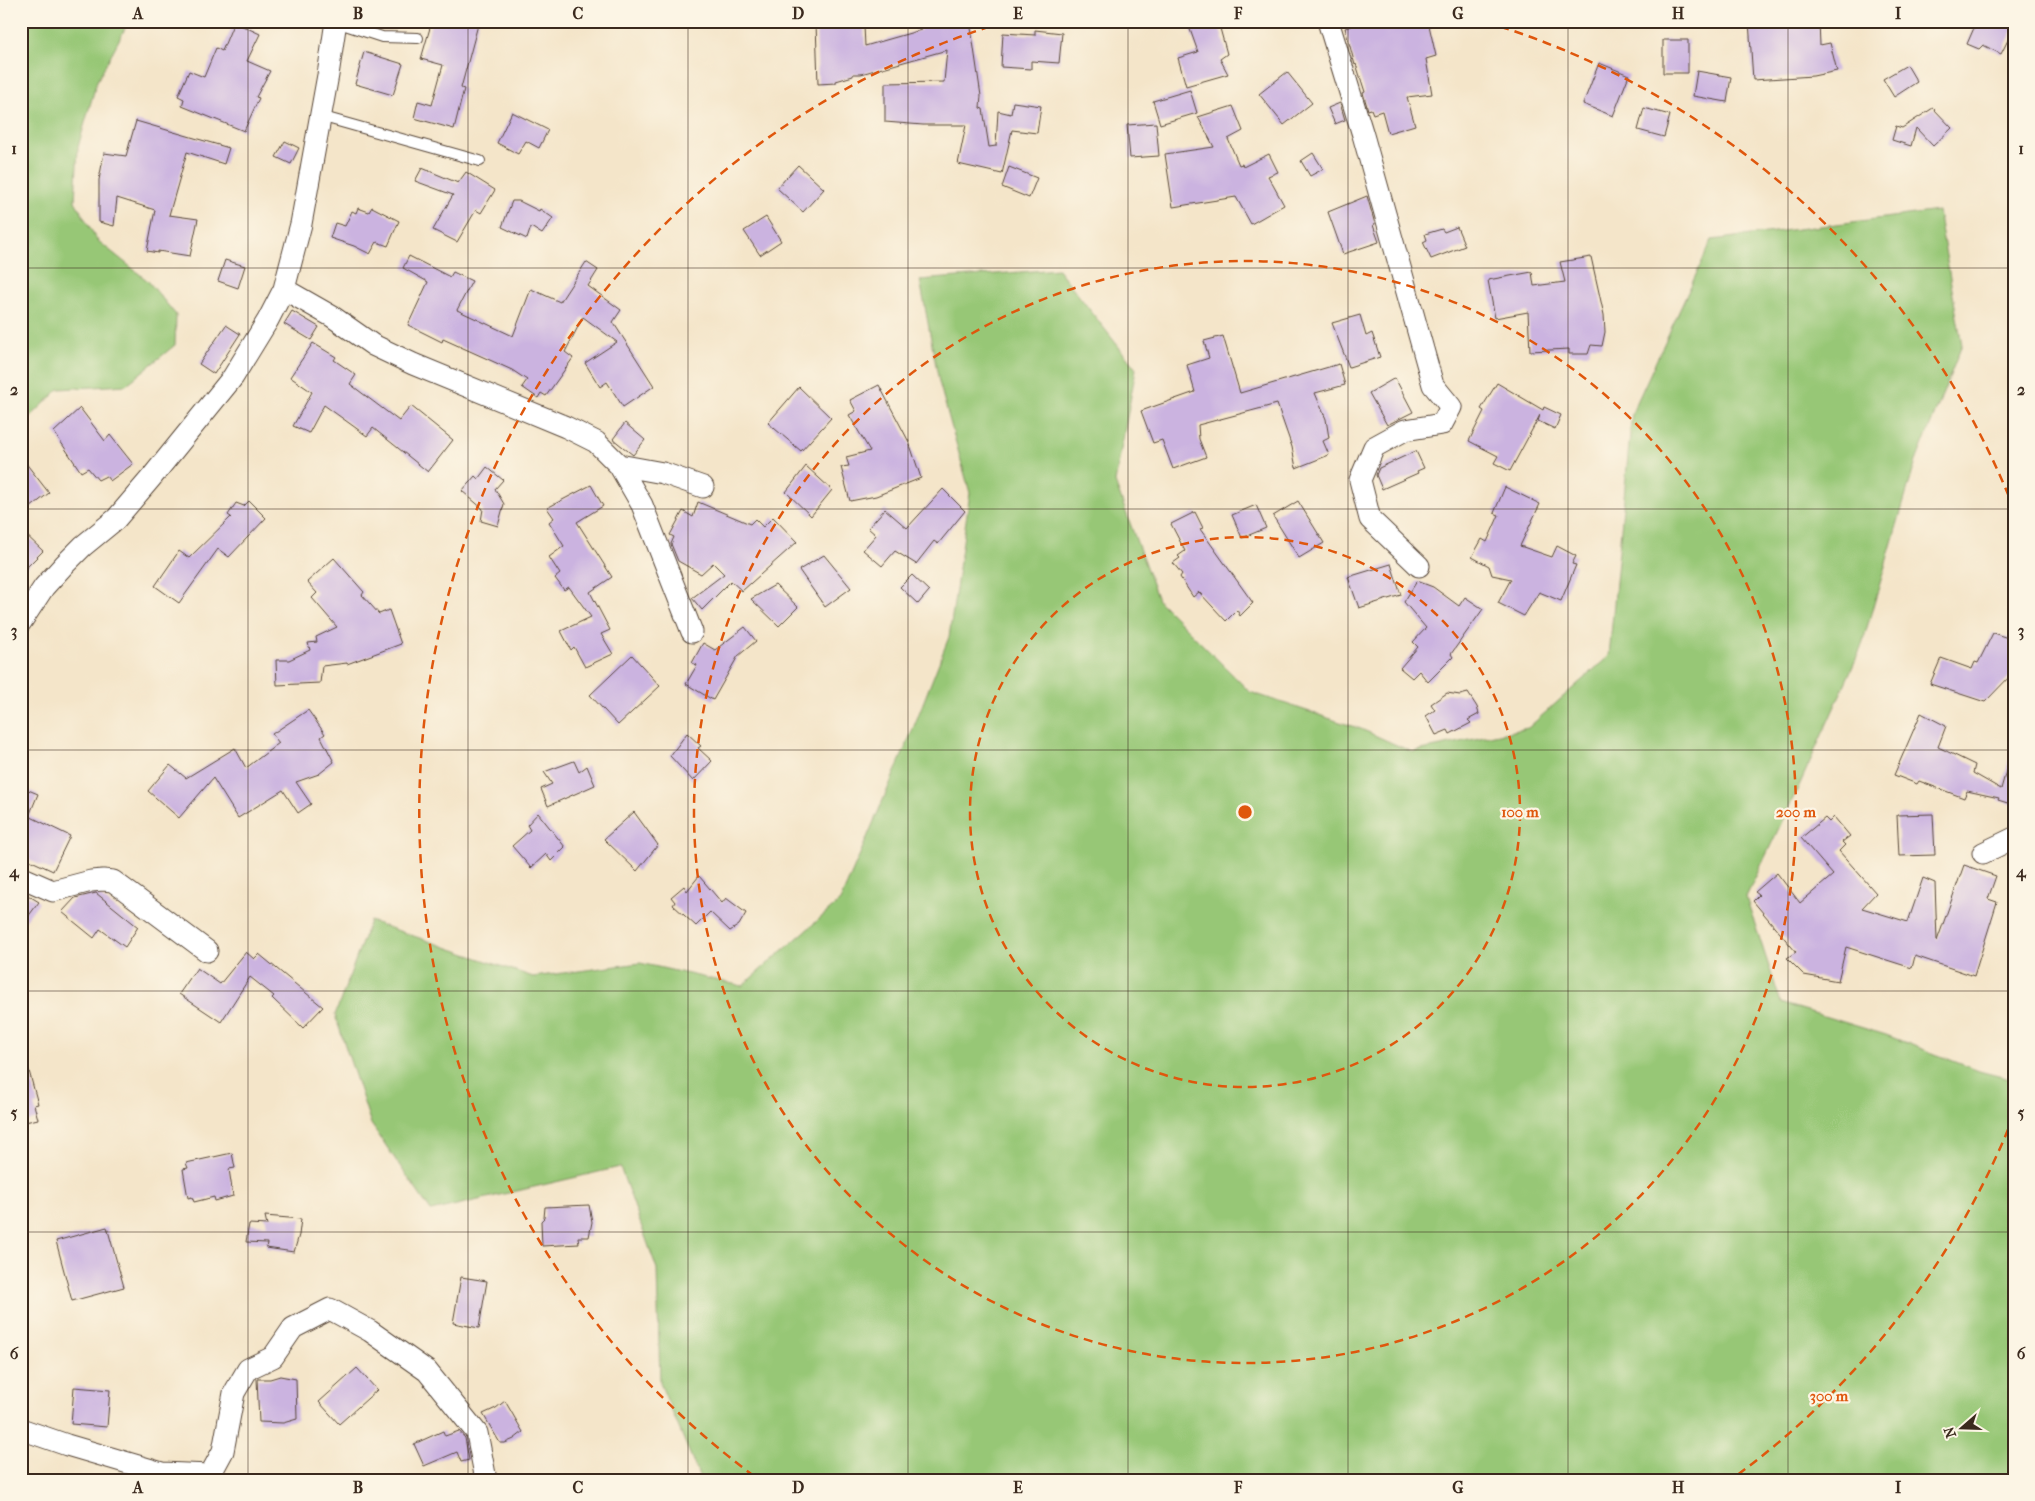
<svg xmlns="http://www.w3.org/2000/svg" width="2035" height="1501" font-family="'IM FELL French Canon',serif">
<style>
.green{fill:#97c776;stroke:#69784a}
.building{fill:#cbb3e0}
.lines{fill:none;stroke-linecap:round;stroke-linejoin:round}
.service-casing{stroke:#574638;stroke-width:12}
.minor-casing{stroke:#574638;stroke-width:23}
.service{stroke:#fff;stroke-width:10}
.minor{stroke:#fff;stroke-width:21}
.grid{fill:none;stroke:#3b2a1e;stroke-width:1;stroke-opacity:0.55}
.ring{fill:none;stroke:#df570d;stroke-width:2.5;stroke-dasharray:9 6}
.centre{fill:#df570d;stroke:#fcf5e5;stroke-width:2.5}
.ring-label{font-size:15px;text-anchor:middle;font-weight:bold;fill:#df570d;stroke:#fcf5e5;stroke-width:4.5;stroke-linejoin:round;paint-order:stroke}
.neatline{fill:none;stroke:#3b2a1e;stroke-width:2}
.grid-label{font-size:16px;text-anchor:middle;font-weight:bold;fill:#3b2a1e}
</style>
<rect width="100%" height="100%" fill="#fcf5e5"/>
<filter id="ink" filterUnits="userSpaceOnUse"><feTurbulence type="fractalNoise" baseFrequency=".02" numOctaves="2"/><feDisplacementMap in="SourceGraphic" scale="10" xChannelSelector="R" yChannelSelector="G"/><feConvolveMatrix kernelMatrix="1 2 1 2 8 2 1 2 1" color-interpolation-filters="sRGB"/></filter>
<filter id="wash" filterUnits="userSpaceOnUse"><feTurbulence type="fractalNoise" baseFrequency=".0096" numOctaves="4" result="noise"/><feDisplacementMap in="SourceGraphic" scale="20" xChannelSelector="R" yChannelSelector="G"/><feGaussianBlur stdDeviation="1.12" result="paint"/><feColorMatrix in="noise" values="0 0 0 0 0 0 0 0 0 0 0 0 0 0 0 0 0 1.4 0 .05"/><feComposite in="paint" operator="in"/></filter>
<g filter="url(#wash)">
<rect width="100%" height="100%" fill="#f4e5c9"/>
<path class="green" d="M21 21H129L97 81 78 147 75 201 97 240 148 281 176 315 175 345 126 385 59 389 21 426Z
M1938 211 1962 345 1915 464 1861 648 1799 786 1746 897 1781 1003 1886 1035 1979 1071 2014 1080V1480H701L660 1383 657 1269 620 1167 431 1211 371 1124 335 1015 370 921 533 977 640 963 742 986 840 901 909 739 949 637 970 493 939 382 920 280 1058 269 1136 369 1115 482 1158 600 1250 692 1361 729 1412 752 1528 728 1609 656 1632 413 1712 240Z"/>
<g id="blocks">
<path class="building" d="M432 21H479L461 88 464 89 454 129 414 118 418 101 432 105 443 65 421 59Z
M918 21H970L981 96 980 108 983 109 989 147 996 146 998 111 1011 114 1013 102 1041 106 1037 133 1012 130 1002 174 958 164 966 125H923L885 122V83L944 82 947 50 861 74H853V76L836 81V83L818 84 816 23 856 22V26H864L865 46 921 30Z
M1187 21H1218L1227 54 1220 59 1228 74 1186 86 1178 58 1198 52Z
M1366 21H1428L1436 56 1426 59 1432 94 1407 97 1415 125 1388 133 1382 111 1373 114 1371 109 1368 110 1363 93 1365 92 1356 64 1355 65 1345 28Z
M1749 21H1819L1820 45 1830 43 1837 71 1813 76 1753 80Z
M1977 21H2002L2014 28 2001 54 1983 45 1979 49 1967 44Z
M234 22 260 34 247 61 270 71 256 97 259 98 244 131 182 106 184 99 178 96 189 71 204 77 216 48 222 51Z
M1035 30 1062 33 1059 63 1031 61V69L1001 67 1003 33 1035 35Z
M1663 40H1688V73H1663Z
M364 52 403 64 393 95 355 84Z
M1599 63 1629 75 1613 116 1583 104Z
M1907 65 1917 82 1894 97 1883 79Z
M1697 71 1731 77 1727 102 1693 96Z
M1287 72 1312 103 1284 125 1259 94Z
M1190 90 1197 113 1160 124 1153 101Z
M1340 103 1345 120 1335 124 1328 108Z
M1233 106 1243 131 1228 139 1239 165 1242 164 1243 167 1269 154 1278 172 1268 176 1284 205 1251 224 1236 197 1173 207 1165 154 1214 147 1198 117Z
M1644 108 1670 115 1664 137 1638 130Z
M1933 108 1952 128 1933 146 1916 128 1911 146 1892 140 1896 126 1902 128Z
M512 112 548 130 539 148 526 141 518 154 497 143Z
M136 121 229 148 224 164 187 152 169 215 198 219 190 256 158 251V253L147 251 155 210 117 198 114 226 99 222V180L104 153 126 156Z
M1156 123 1159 156 1130 158 1127 125Z
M285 141 299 148 291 164 276 157Z
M1313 153 1323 169 1310 176 1301 161Z
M798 165 824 189 803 212 777 188Z
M1009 167 1037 178 1029 198 1002 187Z
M422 168 458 183 466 172 495 190 481 213 476 210 457 242 433 230 453 195 415 181Z
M1367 196 1375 224 1373 225 1379 242 1343 254 1328 212Z
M512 201H519L539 211 540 209 553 218 542 234 531 227 527 239 502 227Z
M372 207 399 221 388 246 377 242 370 254 354 246 330 238 335 223 345 226 352 211 356 213 358 208 369 212Z
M766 217 781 241 760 255 744 231Z
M1457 227 1465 246 1431 259 1423 242 1427 240 1425 234 1442 229 1444 232Z
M409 256 450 277 453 272 472 281 457 310 513 336 531 289 560 302 586 262 598 270 588 286 621 310 613 322 654 386 623 407 607 382 600 387 585 363 617 342 583 317 565 352 573 358 546 396 541 393 538 398 522 387 527 380 512 370 443 339 442 342 408 325 428 282 403 268Z
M1591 257 1604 315 1605 332 1602 346 1591 345 1588 354H1569V349L1530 351 1528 312 1495 318 1488 280 1532 272 1534 286 1565 282 1560 262Z
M225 260 245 266 238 288 218 281Z
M292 311 319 327 311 340 284 324Z
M1360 315 1366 336 1372 333 1380 357 1349 367 1332 323Z
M226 325 240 334 214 374 199 364Z
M1223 336 1240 393 1339 364 1345 385 1315 393 1326 419 1329 438 1323 441 1329 455 1296 468 1292 447 1277 404 1198 425 1199 439 1206 457 1173 469 1162 440 1153 443 1141 411 1195 392 1187 365 1209 358 1204 341Z
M313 343 336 357 334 360 356 375 350 384 399 421 411 406 453 440 428 472 373 428 367 436 324 405 309 433 293 426 312 392 290 377Z
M1395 378 1413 412 1387 425 1369 393Z
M1497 383 1543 410 1544 407 1561 415 1555 429 1538 421 1540 415 1510 471 1494 463 1498 456 1469 441 1484 411 1481 409Z
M879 385 909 442 921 478 876 496 850 501 841 467 849 466 846 457 870 451 849 415 856 411 850 400Z
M799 387 831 418 801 451 768 423Z
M80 408 105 441 110 435 133 464 110 481 106 476 98 480 88 468 81 472 54 432Z
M625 423 645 440 633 455 613 439Z
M1416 451 1424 468 1417 471 1418 473 1382 489 1376 475 1379 468Z
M21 457 49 493 21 515Z
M806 466 832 490 811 516 786 492Z
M487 467 503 480 495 489 504 504 498 526 481 521 483 509 462 491 475 476 478 479Z
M591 485 603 506 577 522 612 577 590 592 610 630 601 634 613 654 585 667 574 647 571 650 561 631 591 617 569 587 564 590 555 578 560 574 549 557 564 546 549 522 554 518 547 508Z
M1505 487 1540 504 1520 546 1552 557 1557 546 1576 556 1572 564 1576 565 1561 601 1539 592 1524 616 1498 603 1511 579 1492 575 1489 566 1472 557 1482 539 1487 542 1499 515 1494 513Z
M943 489 965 511 938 544 934 541 916 564 895 551 882 566 863 550 876 535 868 528 885 509 907 528Z
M249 501 266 518 229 557 218 549 179 603 155 586 179 551 189 558 231 517 228 515 236 503 244 506Z
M1298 501 1324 543 1299 558 1273 516Z
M698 502 750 524 755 519 763 527 773 517 797 542 742 591 731 581 702 610 692 598 724 574 713 563 701 574 678 561 671 544 674 537 670 535 683 511 693 517Z
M1256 505 1266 528 1242 538 1232 515Z
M1195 512 1203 528 1200 529 1253 603 1240 616 1237 610 1226 621 1199 592 1193 597 1180 577 1182 574 1173 563 1180 558 1178 556 1185 551 1171 524Z
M21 530 43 551 21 573Z
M824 555 851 588 825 607 799 570Z
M334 558 364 592 362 595 379 614 389 610 401 644 347 664V663L322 666 320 683 277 685 276 660H289L310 650 308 643 317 642 316 637 337 627 312 598 317 593 307 582Z
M1391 564 1401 595 1359 608 1348 577Z
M912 575 929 591 918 604 900 587Z
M1417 581 1433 587 1459 606 1465 597 1483 609 1451 654 1453 657 1428 682 1419 671 1412 678 1400 668 1418 647 1413 642 1426 628 1404 602Z
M775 585 798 607 779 626 751 599Z
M745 627 756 641 738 656 713 700 686 684 697 665 692 663 703 643 715 650Z
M1993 633 2014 640V672L1985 702 1930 684 1941 658 1972 669 1975 662 1978 663Z
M632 655 660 686 618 725 590 695Z
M1447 693 1460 695 1468 693 1477 707 1479 714 1468 720 1471 723 1450 734 1448 730 1436 735 1426 716 1435 710 1431 704Z
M308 710 325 734 321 737 334 762 319 774 296 782 311 804 298 813 283 790 238 818 213 778 179 818 148 791 170 765 186 778 235 748 246 768 279 743 272 734Z
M1921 713 1946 726 1938 747 1975 765 1973 773 2001 789 2009 760H2014V805L1998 800 1999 798 1967 791 1964 798 1919 781 1917 784 1894 775Z
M687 733 701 746 698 748 712 761 693 781 670 756Z
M574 761 579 772 587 766 595 785 548 806 541 789 552 784 544 772Z
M21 787 38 794 29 816 70 836 53 871 21 856Z
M634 812 658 845 637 871 604 839Z
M538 813 565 847 551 861 546 854 531 868 512 846 530 830 527 825Z
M1933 814 1935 855 1899 856 1897 815Z
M1834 817 1850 836 1842 842 1845 845 1839 851 1876 893 1862 908 1908 922 1923 878 1935 883 1937 941 1964 865 1996 876 1988 899 1997 902 1974 976 1915 956 1912 968 1846 947 1838 981 1804 975 1787 958 1796 952 1753 901 1759 895 1755 892 1777 873 1800 903 1833 875 1801 838 1825 818 1829 822Z
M699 876 722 903 726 898 746 913 739 925 730 931 710 912 696 926 673 905 675 902 671 897 684 886 687 891Z
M21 891 39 902 21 926Z
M96 893 138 927 125 947 100 929 94 938 62 912 75 898Z
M246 952 254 959 259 954 323 1007 303 1028 272 998 274 996 250 977 221 1022 179 994 197 968 220 984Z
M21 1060H26L38 1104 34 1105 38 1119 21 1123Z
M232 1153 235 1168 229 1169 233 1196 215 1201 214 1197 194 1202 192 1197 188 1198 183 1169 188 1168 186 1163Z
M589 1205 592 1222 589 1237H578L579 1244 542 1246 541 1221 544 1218 545 1207Z
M265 1216 301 1219 299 1235 294 1252 266 1248 267 1243 246 1242 249 1224 267 1225Z
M107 1227 124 1287 72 1301 56 1241Z
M461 1277 487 1281 479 1328 453 1323Z
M357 1368 377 1390 339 1424 319 1402Z
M280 1376 296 1379 297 1419 283 1423 259 1422 257 1379H270Z
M74 1387 110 1390 107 1427 71 1424Z
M505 1401 523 1432 514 1439 505 1443H500L483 1414 496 1408Z
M443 1431 445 1436 459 1431 465 1438 469 1460 461 1462 457 1452 424 1466 414 1444Z"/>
</g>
</g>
<g filter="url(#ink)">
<use href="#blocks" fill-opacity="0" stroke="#574638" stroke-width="1"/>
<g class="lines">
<defs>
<path id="service" d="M336 22 382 37 418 38
M320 116 480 161"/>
<path id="minor" d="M1328 21 1363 135 1433 385 1451 407 1442 424 1405 430 1374 447 1360 480 1370 519 1419 566
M284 289 333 317 373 345 413 364 566 427 596 442 619 465 642 505 692 632
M619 465 663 473 703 487
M21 622 44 587 64 565 83 546 116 519 151 478 233 377 268 320 284 289 301 224 328 75 336 21
M1983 853 2014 838
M21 877 53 891 91 881 103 880 113 881 207 951
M21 1429 67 1445 162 1473 210 1475 223 1451 234 1393 248 1369 273 1357 293 1328 330 1309 370 1331 427 1371 477 1433 486 1480"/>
</defs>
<use href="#service" class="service-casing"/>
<use href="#minor" class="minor-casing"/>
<use href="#service" class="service"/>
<use href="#minor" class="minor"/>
</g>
</g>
<path class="grid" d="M248 21V1480M468 21V1480M688 21V1480M908 21V1480M1128 21V1480M1348 21V1480M1568 21V1480M1788 21V1480M21 268H2014M21 509H2014M21 750H2014M21 991H2014M21 1232H2014"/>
<g class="ring">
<circle cx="1245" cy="812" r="275"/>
<circle cx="1245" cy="812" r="551"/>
<path d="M2014 1115A826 826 0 0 1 1736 1476M754 1476A826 826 0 0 1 1004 22M1486 22A826 826 0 0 1 2014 509"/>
</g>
<circle cx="1245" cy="812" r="8" class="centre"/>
<g class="ring-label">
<text x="1520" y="817">100 m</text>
<text x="1796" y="817">200 m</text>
<text x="1829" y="1401">300 m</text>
</g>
<rect width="2035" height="1501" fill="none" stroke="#fcf5e5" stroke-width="55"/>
<g transform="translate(1962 1428) rotate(250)" stroke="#fcf5e5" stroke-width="4" paint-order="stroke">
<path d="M0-4L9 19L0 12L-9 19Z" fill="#3b2a1e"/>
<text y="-8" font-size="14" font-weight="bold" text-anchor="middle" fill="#3b2a1e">N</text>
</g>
<rect x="28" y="28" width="1980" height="1446" class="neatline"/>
<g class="grid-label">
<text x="138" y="19">A</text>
<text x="358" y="19">B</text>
<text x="578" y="19">C</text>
<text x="798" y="19">D</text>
<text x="1018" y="19">E</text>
<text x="1238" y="19">F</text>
<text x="1458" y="19">G</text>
<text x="1678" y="19">H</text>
<text x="1898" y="19">I</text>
<text x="14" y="154">1</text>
<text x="2021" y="154">1</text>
<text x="14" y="395">2</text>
<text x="2021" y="395">2</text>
<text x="14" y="636">3</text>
<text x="2021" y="636">3</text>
<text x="14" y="877">4</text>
<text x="2021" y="877">4</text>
<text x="14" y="1118">5</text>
<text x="2021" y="1118">5</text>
<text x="14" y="1359">6</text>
<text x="2021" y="1359">6</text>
<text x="138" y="1493">A</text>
<text x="358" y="1493">B</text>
<text x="578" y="1493">C</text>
<text x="798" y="1493">D</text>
<text x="1018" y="1493">E</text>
<text x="1238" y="1493">F</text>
<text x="1458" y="1493">G</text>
<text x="1678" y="1493">H</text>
<text x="1898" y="1493">I</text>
</g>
</svg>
